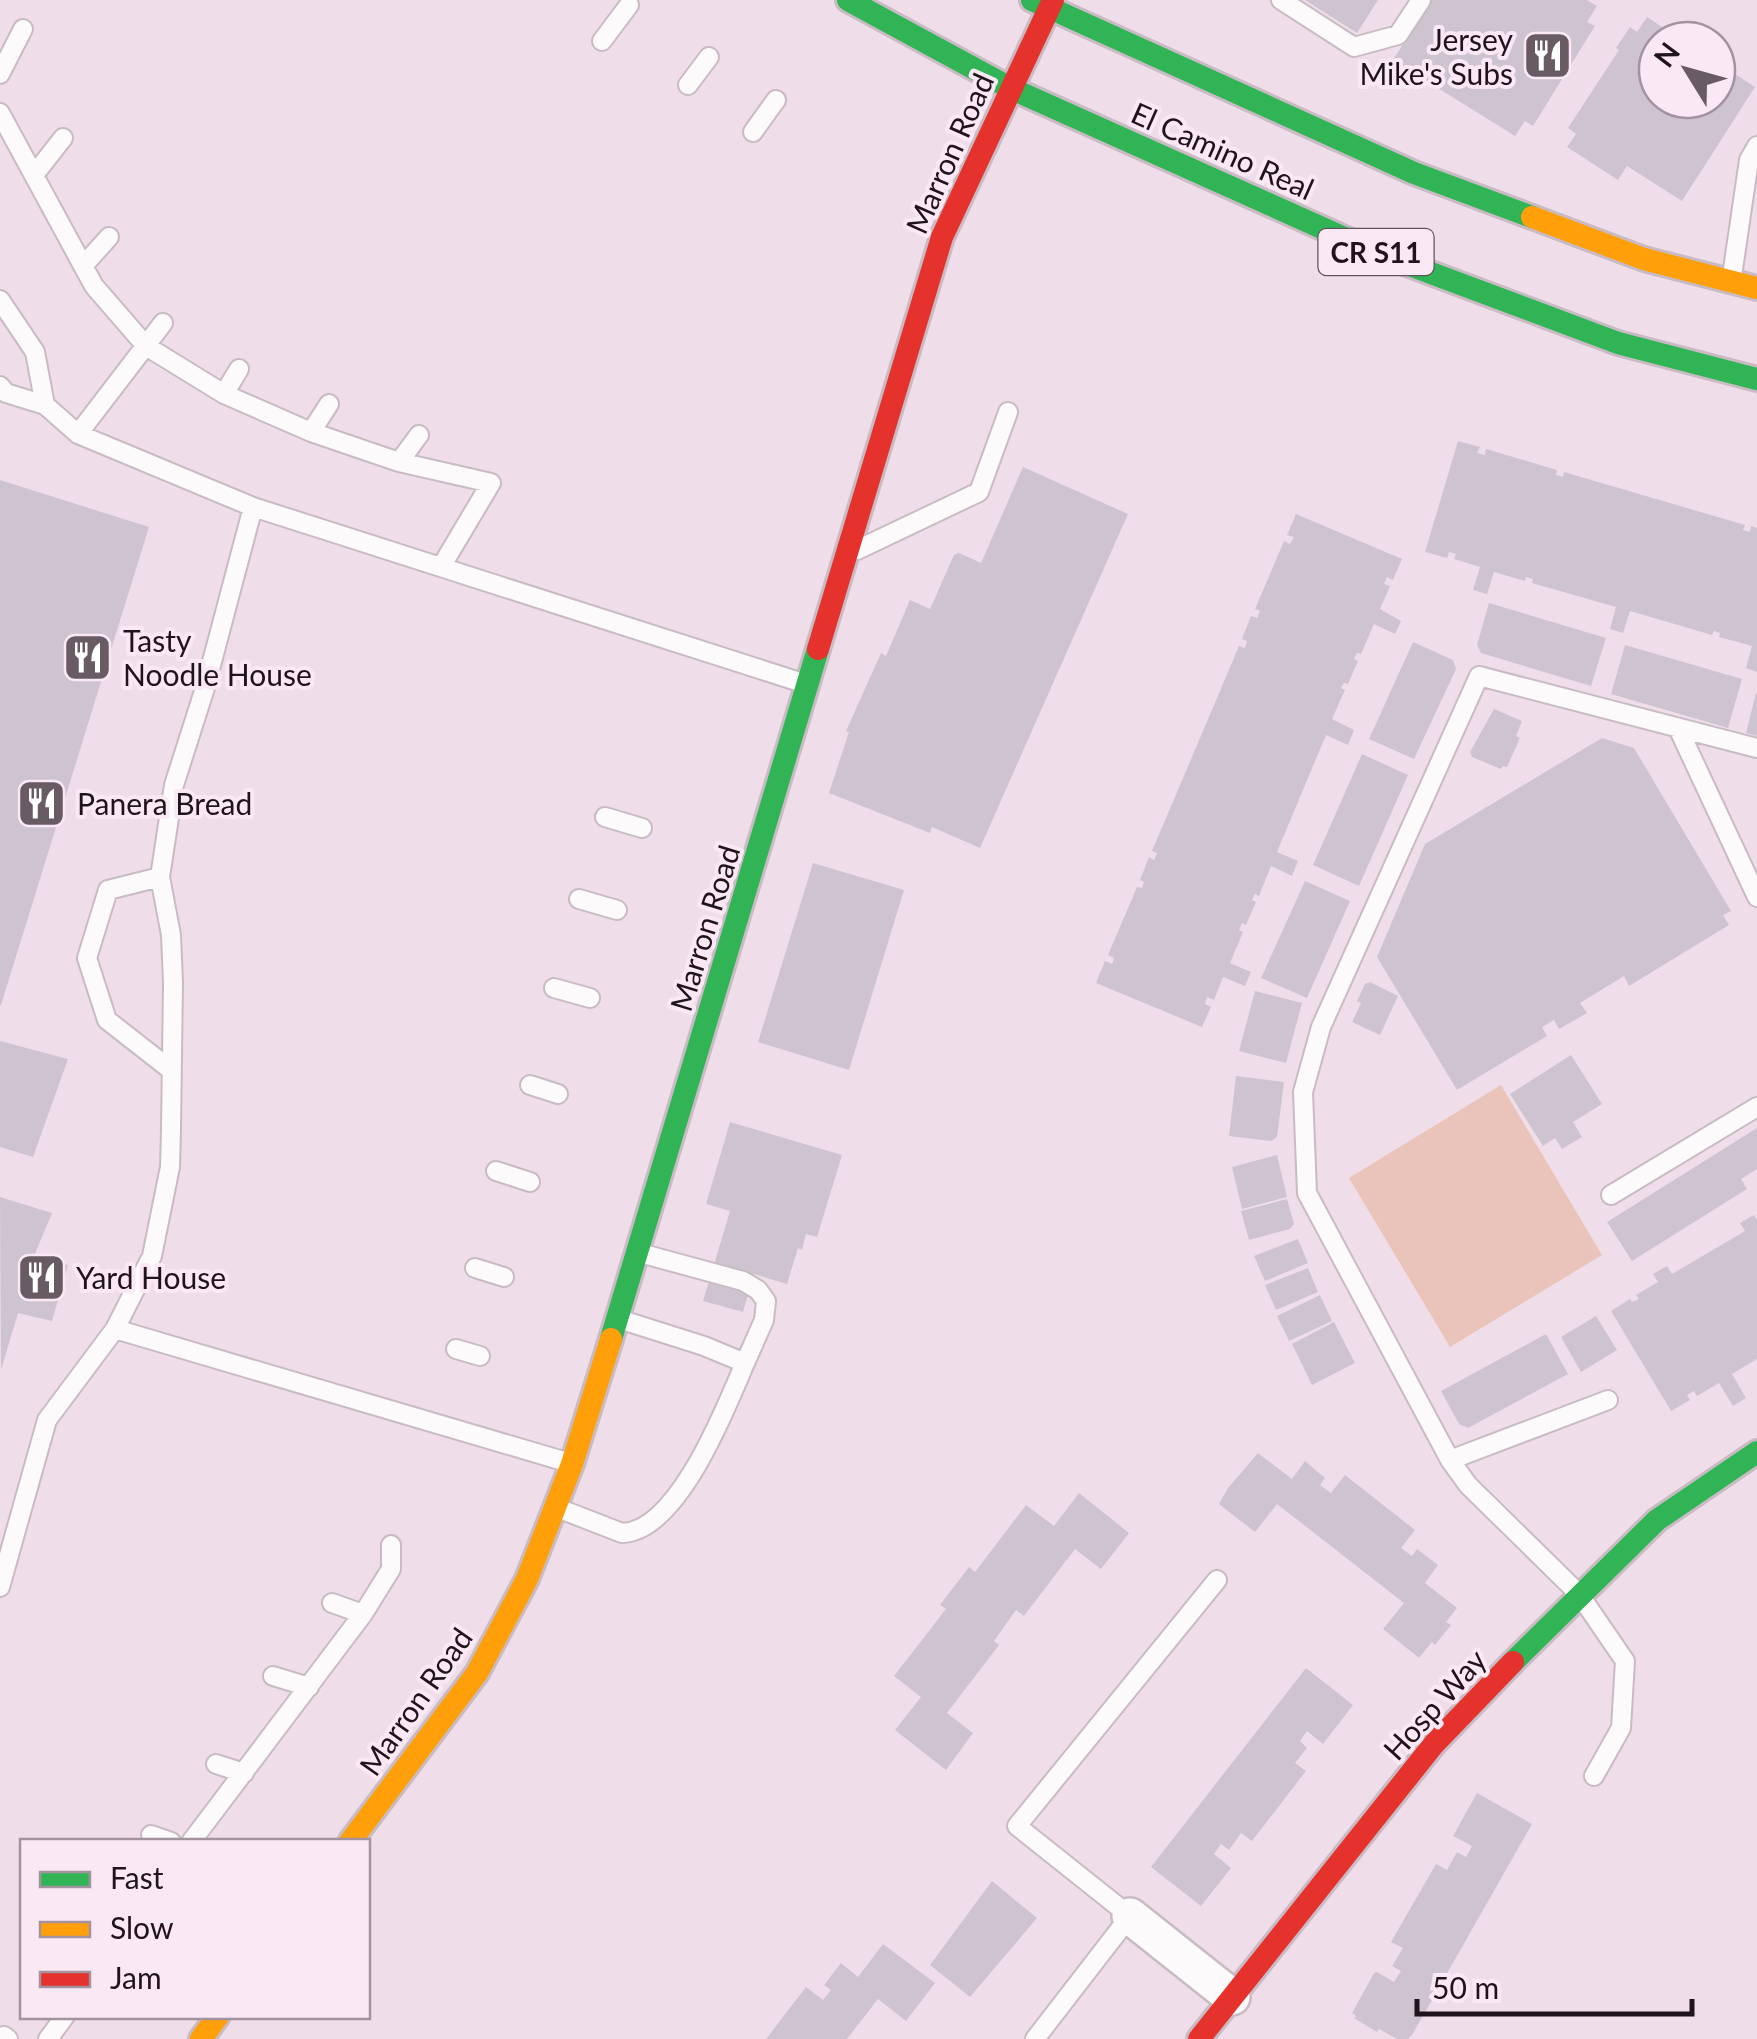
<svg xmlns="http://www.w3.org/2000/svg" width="1757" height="2039" font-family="Lato,sans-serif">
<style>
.green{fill:#eac4bb}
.building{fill:#cec4cf}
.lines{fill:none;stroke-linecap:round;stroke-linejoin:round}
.lane-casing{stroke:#c9bbc4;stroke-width:22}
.street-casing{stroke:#c9bbc4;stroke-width:40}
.fast-casing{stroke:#c9bbc4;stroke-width:28}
.slow-casing{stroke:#c9bbc4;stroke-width:28}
.jam-casing{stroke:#c9bbc4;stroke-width:28}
.lane{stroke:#fdfafc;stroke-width:18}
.street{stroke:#fdfafc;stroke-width:35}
.fast{stroke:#30b455;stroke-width:22}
.slow{stroke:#ff9f0a;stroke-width:22}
.jam{stroke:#e5322d;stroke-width:22}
.labels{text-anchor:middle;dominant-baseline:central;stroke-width:8;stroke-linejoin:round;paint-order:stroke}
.shield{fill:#fbe8f5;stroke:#61545c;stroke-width:2.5}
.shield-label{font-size:28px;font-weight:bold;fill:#1f141b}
.poi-label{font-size:30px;fill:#1f141b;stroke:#fbe8f5;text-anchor:start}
.street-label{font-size:30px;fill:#1f141b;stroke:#fbe8f5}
</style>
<rect width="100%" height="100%" fill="#efdee9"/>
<path class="green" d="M1501 1085 1602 1255 1450 1347 1349 1178Z"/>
<path class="building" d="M1305 0H1378L1357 33Z
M1431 0H1587L1597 6 1587 22 1595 26 1533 126 1525 121 1515 136 1393 60Z
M1647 17 1682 40H1657V100H1717V62L1755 87 1682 201 1627 166 1618 180 1567 147 1576 134 1568 128 1619 50 1616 48 1630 27 1637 32Z
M1458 441 1480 447 1477 453 1485 455 1486 449 1557 470 1556 475 1563 477 1564 472 1745 525 1743 530 1750 532 1751 526 1757 528V672L1746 668 1752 646 1719 637 1720 633 1714 631 1712 635 1630 611 1623 633 1610 629 1616 607 1532 583 1533 579 1526 577 1525 581 1494 572 1487 594 1473 590 1480 567 1454 559 1456 554 1449 552 1447 558 1425 552Z
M1023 467 1128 514 980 848 932 827 930 833 829 793 849 732 846 731 881 653 886 656 910 600 930 609 954 555 959 553 981 563Z
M0 480 149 527 1 1005H0Z
M1296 514 1402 559 1393 580 1387 577 1384 584 1390 586 1380 609 1401 621 1395 634 1374 624 1361 654 1357 653 1354 659 1358 661 1348 684 1344 683 1341 688 1345 690 1332 719 1354 730 1348 745 1326 735 1277 852 1298 861 1292 876 1271 866 1259 896 1255 894 1252 900 1256 902 1246 925 1242 923 1239 930 1243 932 1230 963 1251 972 1245 986 1223 977 1214 1000 1207 997 1205 1004 1211 1007 1202 1027 1096 983 1105 961 1112 964 1114 958 1108 955 1137 887 1142 888 1144 882 1140 880 1149 857 1154 860 1157 853 1152 851 1239 646 1245 648 1247 641 1242 639 1251 616 1257 618 1260 611 1255 609 1284 541 1290 544 1294 537 1287 535Z
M1489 603 1606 638 1591 686 1481 653 1477 645Z
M1413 642 1453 660 1456 669 1414 759 1369 739Z
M1625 645 1742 679 1728 728 1611 694Z
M1756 693 1757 694V736L1746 733Z
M1494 709 1522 721 1516 736 1520 738 1507 767 1503 766 1501 769 1472 757 1470 752Z
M1602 738 1634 748 1731 911 1723 915 1729 925 1629 986 1624 976 1580 1003 1587 1013 1559 1029 1554 1020 1542 1027 1547 1036 1457 1090 1377 957 1425 844Z
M1362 754 1408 775 1359 886 1313 865Z
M813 863 904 890 849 1070 758 1042Z
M1305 881 1350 901 1307 998 1261 978Z
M1370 982 1398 996 1380 1035 1352 1022 1361 1003 1357 1001 1365 984Z
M1255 991 1302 1003 1286 1063 1239 1051Z
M0 1041 68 1059 33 1157 0 1147Z
M1571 1055 1602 1104 1573 1122 1582 1137 1562 1149 1555 1138 1543 1146 1510 1094Z
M1236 1076 1284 1082 1277 1137 1271 1141 1229 1136Z
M730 1122 842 1155 817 1237 806 1234 802 1250 798 1248 787 1284 754 1274 743 1312 703 1301 730 1211 706 1204Z
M1757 1128V1169L1741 1179 1747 1189 1632 1261 1607 1222Z
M1277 1155 1287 1197 1242 1209 1232 1167Z
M0 1197 52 1213 34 1256 68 1265 52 1321 18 1313 1 1370Z
M1287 1199 1294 1224 1290 1229 1249 1240 1241 1211Z
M1754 1215 1757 1220V1359L1732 1374 1746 1398 1733 1406 1719 1383 1697 1396 1694 1391 1687 1395 1690 1400 1671 1411 1611 1311 1630 1299 1632 1302 1639 1299 1636 1295 1658 1282 1653 1274 1667 1266 1672 1274 1745 1231 1740 1223Z
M1298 1239 1308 1263 1265 1281 1254 1256Z
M1308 1268 1318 1292 1276 1310 1265 1285Z
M1320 1295 1332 1321 1289 1341 1277 1316Z
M1596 1316 1617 1350 1581 1372 1561 1337Z
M1334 1322 1355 1363 1312 1385 1292 1344Z
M1546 1334 1568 1374 1468 1428 1459 1424 1441 1391Z
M1258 1453 1292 1479 1305 1461 1325 1478 1320 1485 1331 1493 1345 1475 1415 1530 1401 1548 1412 1556 1417 1549 1438 1565 1425 1583 1457 1608 1446 1622 1451 1625 1435 1645 1432 1642 1419 1658 1383 1629 1404 1603 1277 1504 1255 1532 1219 1504 1228 1488Z
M1079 1493 1129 1533 1101 1569 1075 1549 1024 1616 1016 1610 994 1641 999 1645 947 1713 973 1733 946 1770 895 1730 921 1697 894 1676 946 1609 940 1605 969 1567 975 1572 1026 1505 1054 1526Z
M1306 1668 1353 1705 1323 1744 1307 1731 1300 1741 1307 1748 1295 1763 1306 1771 1252 1841 1241 1833 1229 1850 1221 1844 1214 1854 1231 1868 1201 1906 1151 1867Z
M1477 1793 1532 1824 1412 2035 1408 2039H1397L1379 2029 1377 2032 1354 2018 1356 2016 1352 2013 1374 1973 1377 1972 1394 1982 1401 1971 1392 1966 1403 1948 1391 1942 1436 1864 1447 1870 1457 1852 1466 1857 1472 1846 1453 1836Z
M992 1881 1037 1918 970 1997 930 1965Z
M883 1944 935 1983 906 2021 878 1999 847 2039H766L806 1987 823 2000 831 1990 824 1985 841 1963 858 1977Z"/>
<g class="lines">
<defs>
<path id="lane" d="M1281 0 1354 47 1398 35 1421 0
M602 41 629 5
M0 74 23 29
M688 85 709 57
M0 113 94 286 146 346 224 394 311 432 399 462 491 483 441 567
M753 132 776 100
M34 175 63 138
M83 266 109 237
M1732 276 1749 160 1757 146
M0 300 35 352 45 405
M0 386 6 393 45 405 78 434 253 507 806 684
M224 394 239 369
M311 432 329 404
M78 434 163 323
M399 462 419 435
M857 550 979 492 1008 412
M1678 728 1757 897
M605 817 642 828
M160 877 108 890 87 958 107 1020 171 1070
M579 899 617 910
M554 988 590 998
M530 1085 558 1094
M496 1171 530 1182
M1611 1195 1757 1107
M640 1253 743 1281 758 1290 766 1301 764 1320 745 1363
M475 1268 504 1277
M115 1329 570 1463
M456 1349 480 1356
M1450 1460 1608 1400
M560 1509 622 1533C678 1532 726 1407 745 1363L704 1346 622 1320
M0 1587 47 1420 115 1329 152 1256 170 1167 171 1129 173 983 171 935 160 877 174 785 205 688 253 507
M332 1603 363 1614
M273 1676 309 1687
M216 1764 244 1773
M1594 1776 1621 1728 1625 1661 1579 1594 1468 1485 1450 1460 1307 1193 1303 1092 1321 1027 1479 676 1757 748
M151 1835 171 1842
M191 1842 363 1614 391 1569V1545
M4 2036 8 2039
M48 2039 65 2016
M1035 2039 1130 1916 1017 1826 1217 1580"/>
<path id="street" d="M1130 1916 1232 1997"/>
<path id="fast" d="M848 0 1010 88 1380 254 1618 343 1757 379
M1032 0 1414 173 1532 217
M611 1339 818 649
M1513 1662 1657 1520 1757 1452"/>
<path id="slow" d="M1532 217 1644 259 1757 288
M350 1842 477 1673 527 1579 572 1464 611 1339
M201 2039 218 2016"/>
<path id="jam" d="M818 649 942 237 1053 0
M1199 2039 1434 1744 1513 1662"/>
</defs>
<use href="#lane" class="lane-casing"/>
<use href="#street" class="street-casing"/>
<use href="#fast" class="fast-casing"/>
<use href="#slow" class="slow-casing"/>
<use href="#jam" class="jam-casing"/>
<use href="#lane" class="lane"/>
<use href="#street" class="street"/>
<use href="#fast" class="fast"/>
<use href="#slow" class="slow"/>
<use href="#jam" class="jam"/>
</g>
<defs>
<symbol id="restaurant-square" viewBox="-11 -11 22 22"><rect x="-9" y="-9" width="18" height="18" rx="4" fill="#685b63" stroke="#fbe8f5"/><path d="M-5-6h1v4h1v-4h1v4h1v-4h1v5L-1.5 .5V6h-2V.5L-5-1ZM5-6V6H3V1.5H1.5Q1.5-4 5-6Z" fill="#fff"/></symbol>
</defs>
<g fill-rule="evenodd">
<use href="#restaurant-square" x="1520" y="28" width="55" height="55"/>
<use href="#restaurant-square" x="60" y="630" width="55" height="55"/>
<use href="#restaurant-square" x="14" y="776" width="55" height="55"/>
<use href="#restaurant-square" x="14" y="1250" width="55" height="55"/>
</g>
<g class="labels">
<rect class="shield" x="1318.5" y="229" width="115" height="46" rx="8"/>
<g class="shield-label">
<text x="1376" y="252">CR S11</text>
</g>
<g class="poi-label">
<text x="1513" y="39" text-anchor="end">Jersey<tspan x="1513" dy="34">Mike's Subs</tspan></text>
<text x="123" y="640">Tasty<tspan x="123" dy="34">Noodle House</tspan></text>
<text x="77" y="803">Panera Bread</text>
<text x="76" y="1277">Yard House</text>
</g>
<g class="street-label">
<text transform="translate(1223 150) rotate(24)">El Camino Real</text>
<text transform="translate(949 153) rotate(-66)">Marron Road</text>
<text transform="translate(704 928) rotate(-73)">Marron Road</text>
<text transform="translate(415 1701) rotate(-55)">Marron Road</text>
<text transform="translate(1434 1704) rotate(-48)">Hosp Way</text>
</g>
</g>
<rect x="20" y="1839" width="350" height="180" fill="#fbe8f5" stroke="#a3939e" stroke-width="2.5"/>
<rect x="40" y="1872" width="50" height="15" fill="#30b455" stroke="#a3939e" stroke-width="2.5"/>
<text x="110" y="1889" font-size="30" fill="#1f141b">Fast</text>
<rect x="40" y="1922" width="50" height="15" fill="#ff9f0a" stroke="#a3939e" stroke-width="2.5"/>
<text x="110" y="1939" font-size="30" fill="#1f141b">Slow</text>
<rect x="40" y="1972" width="50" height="15" fill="#e5322d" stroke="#a3939e" stroke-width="2.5"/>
<text x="110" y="1989" font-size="30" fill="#1f141b">Jam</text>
<g transform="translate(1687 70) rotate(307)"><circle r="48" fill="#fbe8f5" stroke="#a3939e" stroke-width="2.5"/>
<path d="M0-8L18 38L0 25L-18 38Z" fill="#685b63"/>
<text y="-15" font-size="28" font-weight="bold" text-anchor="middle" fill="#1f141b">N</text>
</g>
<path d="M1417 1999v15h275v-15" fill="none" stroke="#1f141b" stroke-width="5"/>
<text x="1432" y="1999" font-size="30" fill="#1f141b" stroke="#fbe8f5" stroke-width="8" paint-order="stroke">50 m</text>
</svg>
